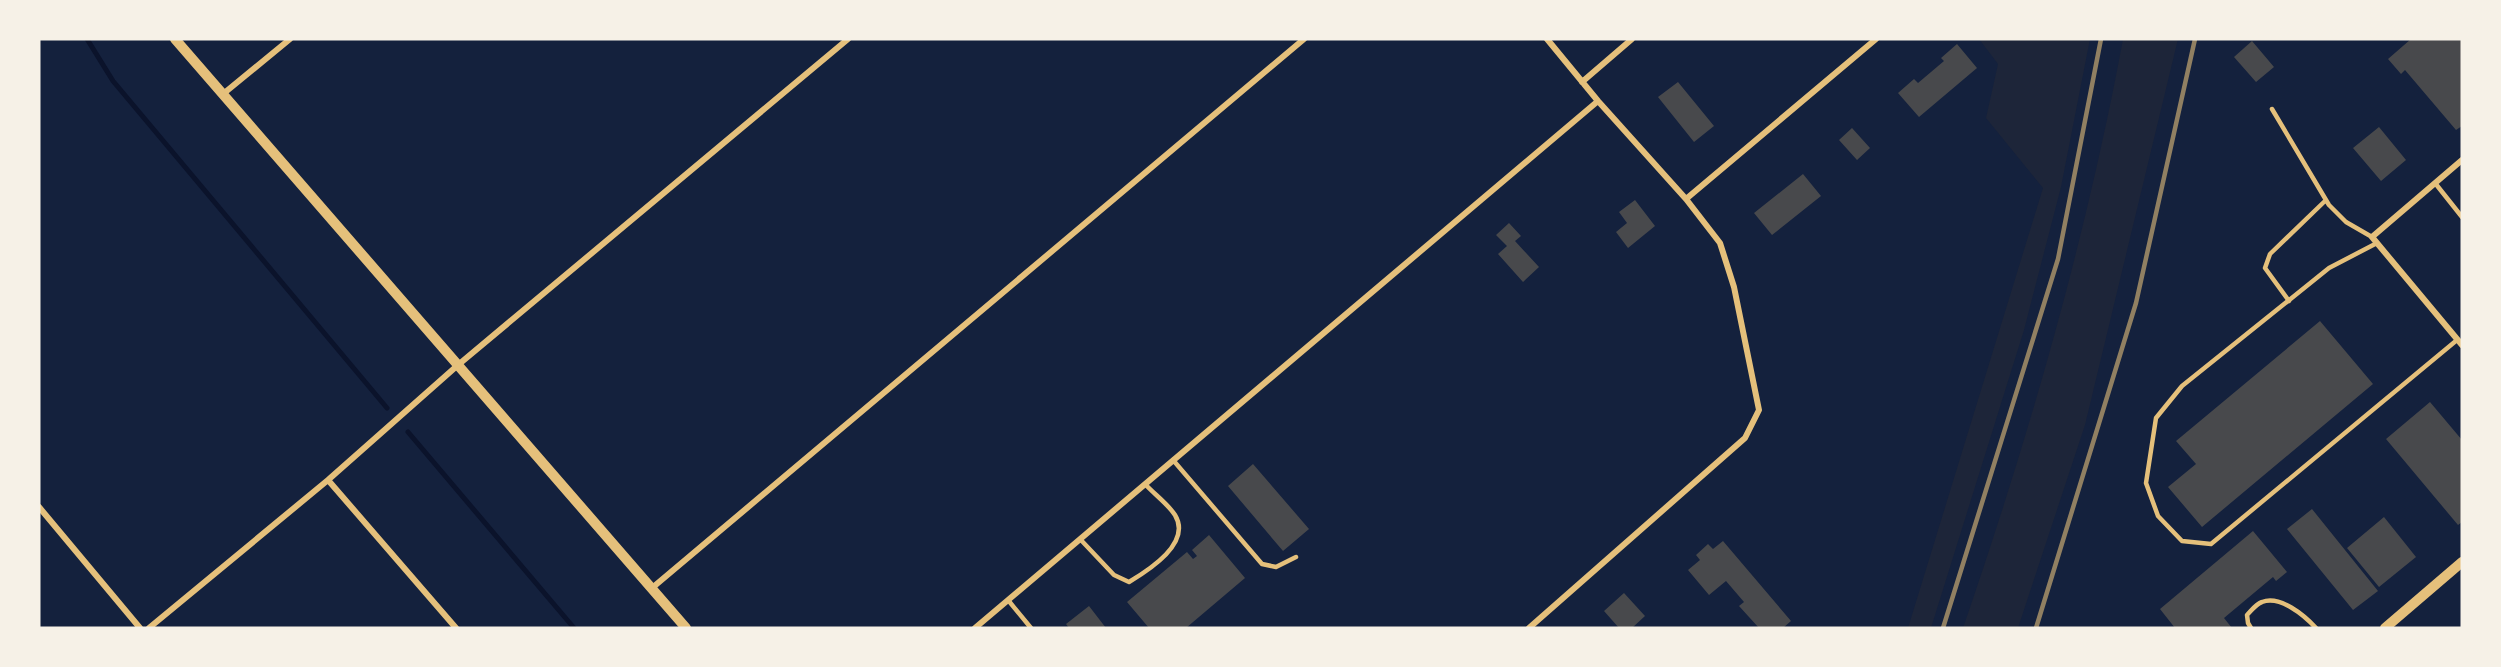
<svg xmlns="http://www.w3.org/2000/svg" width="2501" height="667" font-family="'Fira Sans Condensed',sans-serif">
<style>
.green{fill:#1d2539}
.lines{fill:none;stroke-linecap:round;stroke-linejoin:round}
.stream{stroke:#0b132b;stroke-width:5}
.building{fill:#48494c}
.service{stroke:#e5c07b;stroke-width:4.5}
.minor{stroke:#e5c07b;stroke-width:6}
.tertiary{stroke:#e5c07b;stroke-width:10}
.rail{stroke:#918062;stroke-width:4.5}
</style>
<rect width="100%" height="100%" fill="#14213d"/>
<path class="green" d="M1979 39H2090L2061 187 2024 330 1931 628H1908L2043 188 1986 118 1998 64Z
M2123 39H2178L2085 425 2018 628H1963C2029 436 2086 239 2123 39Z"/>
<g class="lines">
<path class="stream" d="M87 39 113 81 387 408
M408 432 574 628"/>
</g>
<path class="building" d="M2411 39H2462V126L2456 130 2405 70 2401 74 2388 59Z
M2252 41 2274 67 2256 82 2234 57Z
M1957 44 1977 68 1919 117 1898 93 1914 79 1918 83 1944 61 1941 58Z
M1678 82 1714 126 1694 142 1658 97Z
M2379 127 2406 160 2381 181 2353 148Z
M1852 128 1870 148 1857 160 1839 140Z
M1803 174 1821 196 1772 235 1754 213Z
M1635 200 1655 226 1628 248 1616 232 1627 223 1619 212Z
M1509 223 1521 236 1515 241 1539 267 1523 282 1498 254 1507 246 1496 235Z
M2320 321 2373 384 2202 527 2168 487 2196 464 2176 441Z
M2430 402 2462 440V522L2458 525 2386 439Z
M1253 464 1309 529 1283 551 1228 486Z
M2312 509 2378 591 2353 610 2287 529Z
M2384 517 2416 557 2379 587 2347 548Z
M2253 531 2287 572 2276 581 2273 577 2224 618 2232 628H2175L2160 609Z
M1209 535 1245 578 1186 628H1149L1127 602 1187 552 1193 559 1197 556 1192 550Z
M1723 541 1791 621 1783 628H1759L1739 606 1744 602 1726 581 1709 595 1688 570 1700 560 1696 555 1708 544 1713 549Z
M1624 593 1645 616 1632 628H1619L1604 611Z
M1089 606 1106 628H1069L1066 624Z"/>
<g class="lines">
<path class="service" d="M2272 109 2329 205 2346 222 2372 237
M2435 183 2462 217
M2377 243 2329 268 2182 386 2156 418 2146 483 2158 516 2182 541 2211 544 2457 340
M2289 301 2265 268 2270 254 2326 200
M1173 460 1262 564 1276 567 1296 557
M1080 539 1114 575 1129 582C1149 570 1192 543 1175 515 1168 504 1154 494 1145 484
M1008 600 1031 628
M2251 628 2248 623 2247 615C2252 610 2256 604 2262 602 2280 595 2304 615 2316 628"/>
<path class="minor" d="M1582 82 1632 39
M223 94 290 39
M2462 160 2372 237 2462 345
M1686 199 1876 39
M328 480 456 628
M39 507 140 628
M652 588 1304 39
M149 628 328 480 458 365 848 39
M975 628 1598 101
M1529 628 1745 438 1759 410 1734 287 1720 243 1686 199 1598 101 1547 39"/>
<path class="tertiary" d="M175 39 686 628
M2385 628 2462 562"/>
<path class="rail" d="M1943 628 2058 259 2101 39
M2036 628 2136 303 2195 39"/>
</g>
<rect width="2501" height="667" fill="none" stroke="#f6f1e7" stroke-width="81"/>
</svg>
